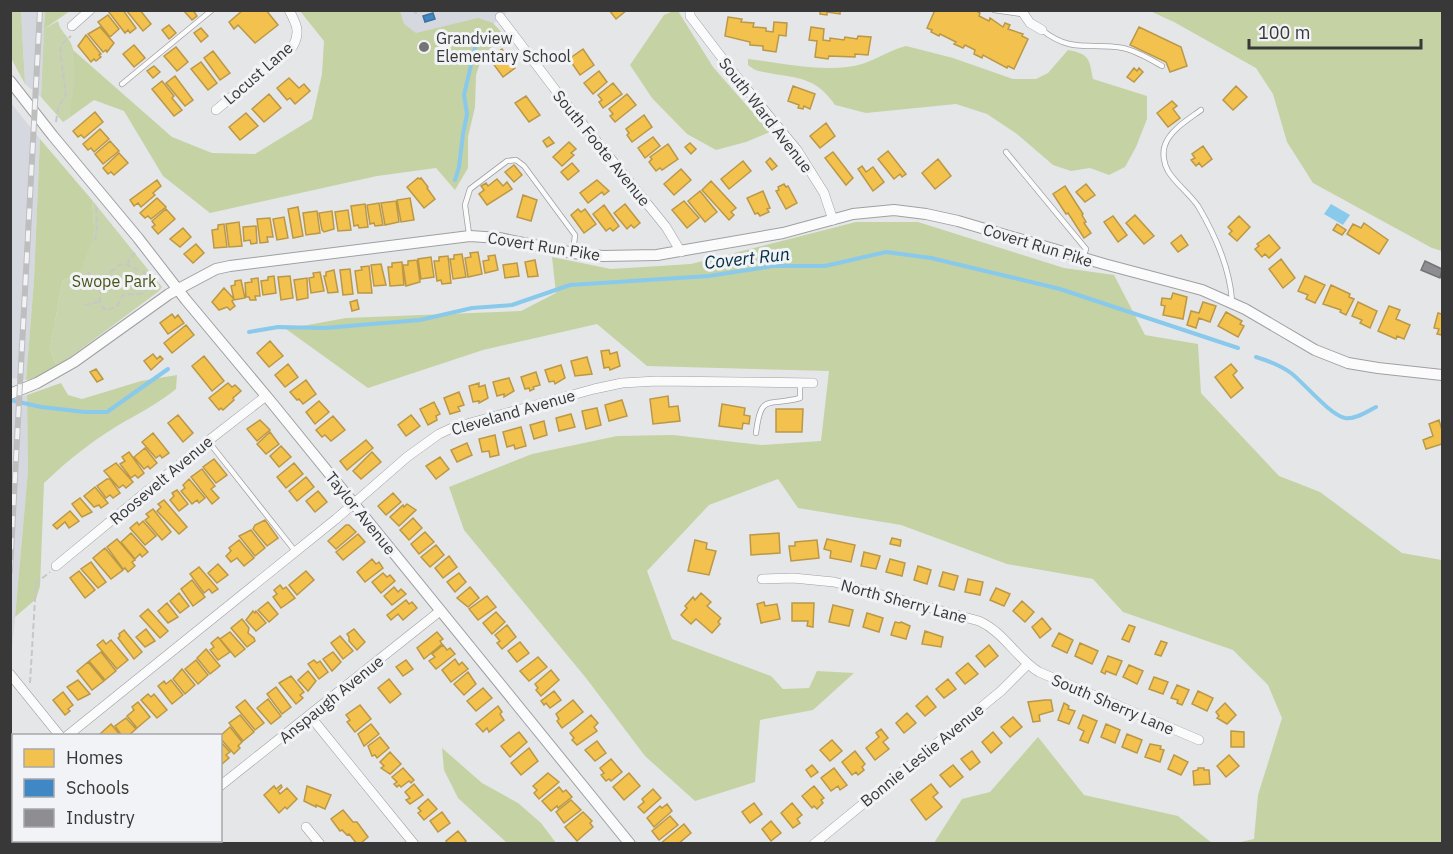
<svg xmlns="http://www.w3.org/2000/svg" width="1453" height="854" font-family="'IBM Plex Sans',sans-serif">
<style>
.built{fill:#d5d8de}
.green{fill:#c8d4ab}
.forest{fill:#c5d2a4}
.water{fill:#89c9ec}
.homes{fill:#f2c14e;stroke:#ba9848;stroke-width:1.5}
.schools{fill:#3f88c5;stroke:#3d709b;stroke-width:1.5}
.industry{fill:#8d8d92;stroke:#747477;stroke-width:1.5}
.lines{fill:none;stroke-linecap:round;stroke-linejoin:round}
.stream{stroke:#89c9ec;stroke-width:4}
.service-casing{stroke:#9fa0a2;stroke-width:6}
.minor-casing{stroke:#9fa0a2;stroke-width:10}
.tertiary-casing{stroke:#9fa0a2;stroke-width:12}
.path{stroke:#c7c7c7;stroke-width:2;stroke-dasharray:6 3;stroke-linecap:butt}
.service{stroke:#fbfbfc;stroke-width:4.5}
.minor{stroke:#fbfbfc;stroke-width:9}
.tertiary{stroke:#fbfbfc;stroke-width:10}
.rail-casing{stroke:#bebebf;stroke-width:6}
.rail{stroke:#f2f3f6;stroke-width:4;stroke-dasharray:11;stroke-linecap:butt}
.poi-dot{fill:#757576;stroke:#f2f3f6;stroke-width:2}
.labels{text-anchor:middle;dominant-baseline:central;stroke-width:6;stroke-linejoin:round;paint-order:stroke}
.poi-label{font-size:16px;fill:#383839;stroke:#f2f3f6;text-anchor:start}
.street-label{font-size:16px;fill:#383839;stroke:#f2f3f6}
.park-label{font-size:16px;fill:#475518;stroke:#f2f3f6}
.water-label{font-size:18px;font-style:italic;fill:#032e42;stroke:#f2f3f6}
</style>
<rect width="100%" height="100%" fill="#e5e6e8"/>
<path class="built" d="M21 11H45L41 97 25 84Z
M354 11H509L416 86Z
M11 103 40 139 34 280 26 380 11 378Z
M27 395 28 471 12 649V399Z"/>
<path class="green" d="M10 11H21L25 84 11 58Z
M58 21C60 32 69 36 72 46 80 68 73 95 69 118L63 122 41 97 44 29Z
M92 200 162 287 159 291 57 367 50 349 63 279 73 278 94 225Z"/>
<path class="forest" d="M45 11 46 10 70 11 44 29Z
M300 11H400L404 24 416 33 478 18 493 23 504 35 482 57 476 75 475 107 468 137V168L455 190 436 168 377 176 210 213 163 176 124 111 94 100 69 118 75 78 73 50 172 137 212 153 255 154 312 119 322 74 324 41Z
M673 11H678L713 67 770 132 746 142 716 150 687 134 652 98 630 65 664 15Z
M1150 11H1442V251L1432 248 1313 183 1287 142 1273 94 1256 68 1174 22Z
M906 46 953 58 1013 79H1036L1048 73 1068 50C1090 54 1089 59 1093 79L1147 96V119L1136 147 1125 167 1109 175 1090 168 1071 171 1053 165 1017 134 987 114 956 104 866 113 835 105C818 80 802 78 774 74 764 72 756 72 748 65V59C784 63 826 74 862 64 877 59 890 50 906 46Z
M40 139 92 200 94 225 92 241 79 275 73 278 63 279 50 349 57 367 36 379 26 380 34 280Z
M856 222H918L1064 268 1114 275 1145 335 1198 344 1201 393 1279 476 1320 492 1402 553 1442 560V843H1236L1254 839 1258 795 1282 718 1268 685 1233 650 1123 612 1093 579 1007 564 901 525 798 508 778 479 709 505 647 571 672 639 771 676 783 689 809 688 817 671 854 673 813 710 760 720 755 782 695 801 645 756 586 678 464 530 449 487 532 454 617 436 673 435 761 445 821 441 829 371 647 366 597 324 483 350 368 388 286 329 346 318 521 311 556 293 552 257 611 269 691 264Z
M177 375 176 389C157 404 138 414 117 426 91 442 67 461 44 483L40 586 36 599 15 617 28 471 27 395 61 383 68 395 82 399 141 381Z
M1038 737 1084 795 1178 816 1212 843H934L962 799 990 792Z
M442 748 482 783 518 803 541 823 556 843H507L458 798 444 770Z"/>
<path class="water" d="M1331 204 1350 215 1343 225 1324 214Z"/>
<path class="homes" d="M123 10 136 28 130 33 128 30 125 33 108 11Z
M126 10H140L151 24 143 31Z
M193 10 197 16 192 20 184 11Z
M243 10H266L278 25 255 43 238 25 234 29 229 22Z
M609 10H627L616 19Z
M818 10H840V14L827 12V15L820 14V11Z
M935 10H975L980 13 979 16 989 21 990 18 1003 27 1005 23 1010 25 1008 29 1023 34 1022 36 1028 39 1014 69 1008 66 1007 68 983 55 982 58 974 54 975 50 965 45 963 48 954 44 956 42 940 34 939 36 931 32 932 30 927 28Z
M108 15 119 29 110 37 98 22Z
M728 17 742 19 741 22 754 23 753 27 766 28V31L773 32 774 22 787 23 786 36 779 35 776 52 763 50V46L750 45V42L725 36Z
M169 25 176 33 169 39 162 30Z
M100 27 114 43 107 52 106 50 103 52 88 34Z
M811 27 824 29 823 40 830 41V38L844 40 845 37 857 39 858 36 871 37 868 55 855 54V57L829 56 828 59 815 57 817 41 809 40Z
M1139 27 1181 47 1187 66 1170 72 1166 62 1130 45Z
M201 28 208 36 201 42 194 33Z
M86 35 101 54 99 55 101 57 96 61 94 59 91 62 78 46Z
M134 45 145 58 134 67 123 54Z
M176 47 188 62 177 71 164 56Z
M502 49 515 68 503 77 489 58Z
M583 49 594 65 580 75 569 59Z
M213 51 230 73 220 80 204 58Z
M201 62 217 83 208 90 191 69Z
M154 66 160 72 153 78 147 71Z
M1134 68 1137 71 1139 68 1143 72 1134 82 1127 77Z
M599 71 607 82 593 94 584 83Z
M175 76 193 100 185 106 166 83Z
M289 78 299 88 304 84 310 91 295 104 290 98 287 100 277 88Z
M162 81 174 96 172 98 182 110 174 116 152 89Z
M613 83 622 94 603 108 599 102 602 100 598 95Z
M793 86 815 94 810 109 804 106 803 109 798 108 799 105 788 101Z
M1236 86 1247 97 1233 110 1223 100Z
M269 94 281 108 264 122 252 109Z
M627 94 636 105 615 122 610 116 613 114 609 109Z
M526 96 540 115 529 122 515 103Z
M1172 101 1177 106 1173 109 1180 118 1168 127 1157 113Z
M95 112 103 122 84 138 81 135 78 137 73 131Z
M246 113 258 126 240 140 229 127Z
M644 115 652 127 632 142 627 135 629 133 626 129Z
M826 123 835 136 820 148 810 136Z
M100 129 109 139 94 152 91 148 88 150 83 144Z
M549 137 554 143 547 147 543 141Z
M653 137 660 146 645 158 638 148Z
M110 141 119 151 103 164 95 154Z
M569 142 576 149 571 153 574 155 562 166 553 157Z
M690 143 696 149 691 154 685 147Z
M668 144 678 159 662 170 660 168 656 171 649 162 652 159 650 157Z
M1203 146 1212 159 1202 167 1199 163 1196 166 1191 160 1195 158 1192 154Z
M888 151 906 174 902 177 900 174 894 179 878 159Z
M833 152 853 178 846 185 825 158Z
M119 153 128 163 114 175 111 172 108 174 103 168Z
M770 158 777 166 772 170 766 162Z
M938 159 951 176 935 189 922 173Z
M743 161 751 171 729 189 721 179Z
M572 163 579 171 568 180 561 172Z
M514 165 522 175 514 182 505 172Z
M862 166 866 172 873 167 884 182 873 191 858 169Z
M681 169 691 180 674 195 664 184Z
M418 178 420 179 421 178 428 187 427 188 435 199 424 208 407 187Z
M497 179 503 186 507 182 512 189 487 205 479 194 484 190 481 186 486 183 488 186Z
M157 180 161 186 153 193 155 195 141 207 138 203 134 206 130 200Z
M597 180 609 191 604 195 602 192 588 203 580 193Z
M711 181 736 208 731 212 734 215 729 220 702 190Z
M784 184 786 187 788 186 797 203 786 209 776 191 779 190 778 187Z
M1086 184 1095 195 1085 202 1076 192Z
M1065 186 1083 214 1082 215 1086 222 1084 223 1091 233 1084 238 1068 213 1066 214 1053 194Z
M700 191 717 212 705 222 688 201Z
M763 191 770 208 767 209 769 212 760 216 758 213 755 214 747 198Z
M523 195 537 200 531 221 517 217Z
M157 198 166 207 151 219 148 216 145 218 140 213Z
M410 198 414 220 401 222 397 200Z
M396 201 399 222 385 225 381 203Z
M684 201 699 218 687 228 672 210Z
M379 203 383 225 375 226 374 223 370 224 367 205Z
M365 204 368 227 359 228 358 225 354 226 351 206Z
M625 204 640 223 634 228 631 225 627 229 614 213Z
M604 205 619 226 613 231 610 228 606 231 593 214Z
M298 207 303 236 293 238 288 209Z
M166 209 175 219 158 234 152 227 155 225 152 221Z
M578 209 581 212 585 209 596 224 584 233 571 215Z
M348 210 351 230 338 231 335 212Z
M317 211 320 233 306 235 303 213Z
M332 211 334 229 324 232 322 230 319 213Z
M1135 215 1154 236 1144 244 1126 223Z
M1113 216 1127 235 1118 242 1104 222Z
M1239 216 1250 227 1237 241 1229 234 1232 231 1228 227Z
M284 217 288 238 277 240 273 219Z
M270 218 273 237H267L268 242 260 243 257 219Z
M239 222 242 246 229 247 226 224Z
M1364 223 1388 240 1379 254 1347 234 1353 224 1361 228Z
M224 224 227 247 214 248 212 230 218 229V225Z
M1337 224 1346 230 1342 235 1333 230Z
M256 226 257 243 251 244 250 240 244 241 243 227Z
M183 228 191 237 180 247 170 239Z
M1181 235 1188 245 1178 252 1171 243Z
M1269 235 1280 248 1269 258 1265 254 1262 257 1255 249 1259 246 1257 244Z
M196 244 204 253 193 263 184 254Z
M478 252 482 274 468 277 465 258 471 257 470 253Z
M462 254 466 277 453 279 450 259H454V255Z
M495 255 498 270 485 273 483 261 489 260 488 256Z
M448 256 451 283 442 284 441 280 437 281 434 261H439V257Z
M431 257 434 277 421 279 418 259Z
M1281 259 1295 278 1283 288 1269 269Z
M417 260 420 282 406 286 403 265H408V261Z
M535 260 538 276 528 277 525 262Z
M402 262 404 285 390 286 388 267H392V263Z
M517 263 519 276 505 278 503 265Z
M381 264 386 285 374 286 371 265Z
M369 266 372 293H358L355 271 362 270 361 267Z
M350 269 353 294 343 295 340 270Z
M334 270 338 292 328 293 324 276H326V272Z
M320 272 324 291 311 293 309 278 314 277 313 273Z
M274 276 276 293 263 295 261 281 268 280V277Z
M290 276 293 298 281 300 278 277Z
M1305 276 1325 285 1315 303 1306 299 1308 295 1298 291Z
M258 278 260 296H255L256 300H250L249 297H246L245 283 252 282 251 279Z
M307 278 308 298 297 300 294 280Z
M241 280 245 298 234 300 231 286 235 285V281Z
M1331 285 1350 294 1349 297 1354 299 1346 315 1340 312 1341 310 1323 304Z
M224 288 234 299 232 301 235 306 230 310 227 307 219 310 212 302Z
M1173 293 1187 297 1183 319 1163 315 1165 306 1161 305 1162 298 1171 299Z
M357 300 359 309 352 311 350 302Z
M1203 302 1216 306 1210 322 1199 318 1196 328 1187 325 1191 311 1199 313Z
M1358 302 1377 311 1370 328 1360 323 1362 320 1352 316Z
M1389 306 1400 310 1396 319 1410 325 1404 339 1397 336 1396 339 1378 331Z
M1226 312 1242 321 1240 324 1244 326 1238 337 1218 326Z
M1438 313 1442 314V335L1437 334 1439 329 1434 328Z
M172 314 175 318 178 315 184 323 168 334 160 323Z
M186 325 194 335 172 353 164 343Z
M270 341 283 356 269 367 257 353Z
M609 350 610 354 617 352 620 366 610 370 609 367 604 368 601 351Z
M153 354 157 359 160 356 163 359 151 370 144 361Z
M204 356 224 381 212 391 192 366Z
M587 357 592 374 575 376 571 361Z
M288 364 298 377 285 387 275 375Z
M1231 364 1237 371 1233 375 1243 388 1231 398 1215 377Z
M561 365 565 378 555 384 554 381 549 382 545 370Z
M96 369 103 379 97 382 90 372Z
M536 372 540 385 533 387 534 389 530 391 529 388 525 389 521 377Z
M509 378 514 391 504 397V394L497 396 493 382Z
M306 380 316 394 303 404 299 399 297 400 290 392Z
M228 383 232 387 235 385 241 391 233 398 234 400 223 410 221 408 219 410 209 398Z
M479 383V387L485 385 488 398 479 403V401L473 402 469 386Z
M459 392 464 405 458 407 460 411 450 414 444 398Z
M668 396 669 407 678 406 680 421 653 424 650 399Z
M622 400 627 416 609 421 605 405Z
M319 401 329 412 315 424 306 412Z
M434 402 440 414 436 416 437 420 428 425 420 409Z
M722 404 745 408 744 415 750 416 749 424 743 423 742 429 719 426Z
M597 408 601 425 586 429 582 411Z
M776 409H803L802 432H776Z
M571 414 575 427 559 431 556 418Z
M178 415 193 433 183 442 168 423Z
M411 415 420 426 406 436 398 425Z
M333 416 345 430 331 441 325 435 322 437 316 430Z
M260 420 270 430 257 441 247 429Z
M1439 420 1442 430V444L1426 449 1423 440 1433 436 1429 424Z
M544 421 547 435 534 439 530 425Z
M521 427 526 446 515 449 514 445 507 447 503 432Z
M270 432 279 444 266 454 257 444Z
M153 433 169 453 162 458 160 455 156 458 142 442Z
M495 435 499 455 490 457 489 451 482 452 479 439Z
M366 440 373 448 347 470 340 461Z
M467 443 472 455 457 462 451 450Z
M281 446 291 457 279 467 270 456Z
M145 448 157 463 150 469 148 466 144 469 134 457Z
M129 452 144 473 138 478 135 475 131 478 120 464 125 461 122 457Z
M372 452 381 462 361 479 353 471Z
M440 457 449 469 436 479 426 466Z
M214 459 227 475 216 483 203 467Z
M116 463 133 482 126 488 123 485 119 488 104 471Z
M294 463 303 474 286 488 277 477Z
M202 469 215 486 211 489 219 498 212 504 191 477Z
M306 477 314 487 297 501 289 491Z
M107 479H110L120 493 113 498 110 495 106 498 97 486Z
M189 479 205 498 199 503 197 500 192 504 181 491 185 488 183 485Z
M95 487 108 503 101 508 99 505 94 507 84 496Z
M177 490 188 504 179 511 170 500 174 496 172 493Z
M318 491 327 502 315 512 306 501Z
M393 493 401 502 386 515 378 506Z
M80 498 92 512 82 517 72 504Z
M164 500 187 527 179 534 157 511 161 507 158 504Z
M407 504 416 510 399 526 390 517 403 505 404 507Z
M153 509 171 532 162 540 145 520 149 517 146 514Z
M70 511 79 521 69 528 65 522 57 529 53 525Z
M413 518 422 528 409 540 400 530Z
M265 520 278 538 267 546 253 529 255 525Z
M143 521 156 536 145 545 130 528 137 522 139 525Z
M346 525H349L356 532 336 549 328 541Z
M251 530 265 548 255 556 239 536Z
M425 532 434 542 419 554 411 544Z
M131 533 148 552 142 557 140 554 135 559 121 542Z
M779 533 780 553 751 555 750 535Z
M358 534 365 542 343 560 336 552Z
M892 538 901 540 900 546 890 544Z
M117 539 135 560 132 562 135 566 128 572 125 568 123 569 107 547Z
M827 539 855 545 851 562 830 558 831 551 824 549Z
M239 540 254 558 244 566 237 558 231 562 226 556 231 551 229 548Z
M695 540 707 543 706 549 716 551 709 575 688 571Z
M817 540 819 558 791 561 789 546H795V542Z
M436 545 444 555 430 567 421 557Z
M105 548 123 570 111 579 93 558Z
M864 552 880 556 876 569 861 566Z
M449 556 457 567 443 578 435 568Z
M372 559 376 564 379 562 383 568 365 582 357 572Z
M890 559 905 563 902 576 886 572Z
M91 562 106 582 98 588 81 569Z
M218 564 228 575 217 583 208 573Z
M918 566 931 570 927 584 914 580Z
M199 567 218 589 212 593 209 589 204 593 190 574Z
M79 571 95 590 85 598 70 578Z
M306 571 314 580 297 595 289 585Z
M943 572 958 576 954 590 939 586Z
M383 573 387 577 390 575 395 581 381 593 372 582Z
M459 573 466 582 455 592 447 582Z
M968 579 983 582 980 595 965 592Z
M192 580 205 597 193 606 181 589Z
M280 585 283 589 286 587 295 598 281 608 273 597 277 594 274 590Z
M394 587 398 592 401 589 406 594 392 605 384 596Z
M470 587 479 598 468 607 457 598Z
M996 588 1010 594 1004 606 990 600Z
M179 593 189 606 180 613 170 601Z
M701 593 711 602 707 606 721 618 718 622 720 624 712 633 696 619 691 624 681 615 687 608 685 606 693 597 695 600Z
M487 596 496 607 478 620 469 609Z
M406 600 409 604 412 602 417 608 403 620 398 614 391 620 387 615Z
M1022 601 1034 612 1025 622 1013 611Z
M268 602 278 614 269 622 258 610Z
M764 602 765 606 777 604 780 619 761 623 757 604Z
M167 603 178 617 168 623 158 611Z
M792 603H814L813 627 807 626 808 621H792Z
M833 605 853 610 849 626 829 622Z
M148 609 168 631 160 638 140 616Z
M253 611 255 613 256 611 266 623 256 631 246 620Z
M496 612 505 622 492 634 483 623Z
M867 613 883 618 879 632 863 627Z
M1042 618 1051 629 1040 638 1032 627Z
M242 619 249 628 248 633 254 638 255 641 247 647 231 628Z
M895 622 900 623 901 622 910 626 906 639 891 635Z
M507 625 516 637 502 649 497 643 500 641 495 635Z
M1129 625 1135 627 1129 642 1122 639Z
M146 629 155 641 145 647 136 637Z
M354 629 365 642 357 650 349 641V637L347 634Z
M124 630 142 652 134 659 118 638 120 636 119 634Z
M925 631 943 637 941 647 922 644Z
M230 632 245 649 235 657 220 639Z
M437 632 443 639 440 641 442 644 424 659 417 648Z
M1059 633 1073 640 1067 653 1052 646Z
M340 636 353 651 343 659 331 643Z
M218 637 230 652 218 660 210 650 214 647 211 643Z
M103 640 106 644 111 640 128 660 117 669 97 645Z
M1161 641 1167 643 1161 656 1155 654Z
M520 642 529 653 517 662 508 651Z
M1080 643 1098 651 1092 664 1075 656Z
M443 645 447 650 450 648 455 654 436 669 429 661 435 657 432 654Z
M989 645 998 656 985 667 976 656Z
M206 649 220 666 210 674 197 658Z
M101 652 116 671 105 680 89 661Z
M333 652 341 662 332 671 323 659Z
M1108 656 1122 661 1116 675 1106 671 1105 674 1101 672Z
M538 657 547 667 529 681 520 671Z
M455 659 459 665 462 662 468 669 451 682 442 670Z
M196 660 208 675 198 684 185 669Z
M314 660 317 663 320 661 328 672 319 679 308 664Z
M406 660 413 669 403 676 396 667Z
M88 662 104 681 92 690 77 671Z
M968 663 978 674 965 684 956 673Z
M1129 665 1143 671 1137 684 1123 677Z
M182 669 195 685 185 694 173 679Z
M551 670 559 680 541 696 536 690 538 688 535 684Z
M308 671 316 681 308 691 298 680Z
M468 672 476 684 464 695 454 684Z
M291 676 304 692 300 695 303 698 296 704 279 683Z
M1154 677 1168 682 1163 694 1149 689Z
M389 679 401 694 390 703 378 688Z
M948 679 956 689 944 698 936 689Z
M78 680 90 694 78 700 67 687Z
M171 680 183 695 172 704 158 686 164 681 166 684Z
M1177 685 1189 690 1182 705 1177 703 1178 700 1171 698Z
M276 687 291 707 282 714 267 694Z
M483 688 492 698 476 711 467 701Z
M554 691 561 700 550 708 546 703 544 705 541 701Z
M1198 691 1213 698 1207 711 1192 704Z
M63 692 73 705 68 709 70 711 65 715 53 700Z
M148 694 151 697 154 694 167 710 157 718 141 700Z
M927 696 936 707 925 716 916 706Z
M268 699 281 716 271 724 257 708Z
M245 700 264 723 255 730 236 707Z
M573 700 583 712 562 728 557 721 559 719 556 714Z
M1045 700H1051L1053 711 1039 715 1040 721 1033 722 1028 702Z
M138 702 150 717 137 728 127 716 134 710 132 707Z
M1064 703 1069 706 1068 709 1075 711 1069 724 1058 720Z
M1225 703 1236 715 1227 724 1217 718 1219 716 1216 712Z
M360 705 371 719 355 732 347 722 350 720 346 715Z
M498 706 502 712 500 714 504 720 489 732 487 728 483 732 476 724Z
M907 713 916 723 904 733 896 723Z
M240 715 254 732 243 741 229 723Z
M591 715 598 723 594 727 597 731 577 745 572 740 574 738 570 733Z
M1083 715 1097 721 1088 743 1080 740 1084 731 1078 728Z
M1013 717 1022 727 1010 737 1001 727Z
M126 718 136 729 128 736H122L115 726Z
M111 724 121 736H102L100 734Z
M371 724 379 734 364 746 358 734Z
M1106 724 1120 730 1115 743 1101 737Z
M230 727 242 742 238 746 240 748 234 754 220 738V736Z
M881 729 888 738 883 742 889 749 875 760 866 748 879 737 876 733Z
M1231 731 1244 732V747H1231Z
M519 732 527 742 510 757 501 746Z
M993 732 1002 743 991 753 982 742Z
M1127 734 1142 740 1137 753 1122 747Z
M380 737 389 748 377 758 375 755 372 756 368 746Z
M832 740 842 751 830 761 820 750Z
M220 741 230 752 226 755 229 758 222 764 220 762Z
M597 741 606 753 595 761 585 750Z
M1150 744 1161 746 1160 749 1164 750 1160 762 1145 757Z
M529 748 538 761 521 775 511 763Z
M855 751 865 764 862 767 864 770 858 775 856 772 852 775 842 762Z
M972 751 980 762 970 770 961 759Z
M390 752 401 764 390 774 381 768 384 766 380 762Z
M1174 755 1188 762 1181 775 1168 769Z
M1229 755 1239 766 1226 777 1217 766Z
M611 759 622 772 611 781 609 779 606 781 601 775 604 773 600 768Z
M812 765 818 772 811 777 806 770Z
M953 765 963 777 950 787 940 775Z
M403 768 414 780 411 783 409 781 401 787 399 785 397 787 394 784 397 782 392 777Z
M834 768 847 785 840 790 838 786 831 791 821 778Z
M1198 768H1204V770H1209L1210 784 1194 785 1193 771 1198 770Z
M548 773 559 782 539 799 534 793 537 790 533 786Z
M629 773 640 786 624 800 613 787Z
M414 784 423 795 410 804 406 800 410 798 405 792Z
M931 784 938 793 933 797 942 807 926 820 911 800Z
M281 785 282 787 278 791 280 794 287 788 297 799 287 809 285 807 279 813 264 795 274 786 276 789Z
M307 786 331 795 325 809 316 805V807L304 801Z
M814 786 824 798 821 800 823 803 817 809 814 806 812 808 802 796Z
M559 787 563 792 566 790 572 797 558 808 557 806 551 811 542 801Z
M653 789 661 798 644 813 638 807 644 802 642 799Z
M428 799 437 809 424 820 418 813 421 811 418 808Z
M571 800 581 810 564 823 556 812Z
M754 803 762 814 750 823 742 812Z
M792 803 802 815 797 819 800 823 793 828 781 813Z
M667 804 672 811 654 827 647 818 660 806 662 808Z
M343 810 353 822H357L368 837 360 844H357L349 834 347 835 342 830 340 831 331 819Z
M442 812 450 823 438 832 430 821Z
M583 812 592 821 590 823 593 827 577 841 565 827Z
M670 816 678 825 659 840 652 831Z
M771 821 781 833 771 841 762 829Z
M684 824 691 833 678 844H660Z
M458 831 466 841 463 844H448L446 841Z"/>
<path class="schools" d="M433 13 435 19 425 22 423 16Z"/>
<path class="industry" d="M1425 261 1442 269 1440 278 1421 270Z"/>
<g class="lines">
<path class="stream" d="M455 180 459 167 463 134 467 114 464 95 476 44
M249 332 278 327 325 328 420 320 472 308 512 305 570 285 709 276 773 266H825L886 252 931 258 1060 289 1238 348
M1256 357C1269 361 1280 365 1291 373 1304 383 1330 415 1345 418 1355 420 1368 411 1376 407
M10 400 41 407 85 412H107L168 369"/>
<defs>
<path id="service" d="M994 10 1022 14
M1042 30C1072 54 1091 42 1123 48 1137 51 1150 59 1162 66
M122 84 212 10
M1201 110C1189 119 1170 130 1165 145 1162 153 1164 164 1168 171 1176 184 1189 193 1198 206 1214 233 1230 269 1232 301
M1006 152 1086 249 1083 258
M469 234 465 205 470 189 507 161 516 160 524 166 575 235 573 253
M756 433C761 392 768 407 800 398V383
M208 441 295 551"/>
<path id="minor" d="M690 10V16L732 71 797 150 824 193 833 220
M1021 10 1030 23 1042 30
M500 17 560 96 666 227 681 252
M72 26 90 10
M216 110 293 46C301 32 296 23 289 10
M56 566 208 441 266 396
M762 579 793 578 834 582 979 621C1004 632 1016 658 1039 672L1199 740
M10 674 60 736
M310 716 414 844
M67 736 336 519 407 457 439 434 452 428 594 389 622 383 657 381 813 383
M220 786 440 611
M306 827 320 844
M154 844 157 840
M814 844 1001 691 1027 665"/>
<path id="tertiary" d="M10 81 53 136 138 238 186 300 272 403 630 844
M10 394 37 383 74 362 169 294 216 269 230 266 470 236 499 238 573 253 603 256 657 255 783 233 853 214 894 210 926 214 958 221 1104 264 1202 290 1245 309 1315 350 1348 363 1378 368 1442 375"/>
</defs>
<use href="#service" class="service-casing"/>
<use href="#minor" class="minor-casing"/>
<use href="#tertiary" class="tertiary-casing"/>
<path class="path" d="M412 10 416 13 426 10
M56 122 58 108 66 94 60 51 62 44 71 36
M95 240 97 229 96 204
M128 265 129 259 135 253
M87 281 97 283 119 265 125 264 147 274 149 283 143 293C125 298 126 286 117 307L106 310C94 304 105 294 97 283
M85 286 90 270
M84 305 99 302
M30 683 36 583 50 572"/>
<use href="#service" class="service"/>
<use href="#minor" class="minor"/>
<use href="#tertiary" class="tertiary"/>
<defs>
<path id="rail" d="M10 571 40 10"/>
</defs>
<use href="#rail" class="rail-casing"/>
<use href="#rail" class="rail"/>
</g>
<circle class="poi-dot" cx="424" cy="47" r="6"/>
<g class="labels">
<g class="poi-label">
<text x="436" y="38">Grandview<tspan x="436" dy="18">Elementary School</tspan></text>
</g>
<g class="street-label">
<text transform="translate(258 73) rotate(-41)">Locust Lane</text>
<text transform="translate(766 115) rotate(52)">South Ward Avenue</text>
<text transform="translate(602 148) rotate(51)">South Foote Avenue</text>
<text transform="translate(1038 245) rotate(17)">Covert Run Pike</text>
<text transform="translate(544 246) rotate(9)">Covert Run Pike</text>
<text transform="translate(513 412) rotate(-16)">Cleveland Avenue</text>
<text transform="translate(161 480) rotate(-40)">Roosevelt Avenue</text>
<text transform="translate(361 513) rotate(51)">Taylor Avenue</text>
<text transform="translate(904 601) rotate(15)">North Sherry Lane</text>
<text transform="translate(331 699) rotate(-39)">Anspaugh Avenue</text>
<text transform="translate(1113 704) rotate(23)">South Sherry Lane</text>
<text transform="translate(922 755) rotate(-39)">Bonnie Leslie Avenue</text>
</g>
<g class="park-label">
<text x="114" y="281">Swope Park</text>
</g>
<g class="water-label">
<text transform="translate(747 258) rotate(-6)">Covert Run</text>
</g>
</g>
<rect width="1453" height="854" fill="none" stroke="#383839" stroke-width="24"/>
<rect x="12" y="734" width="210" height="108" fill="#f2f3f6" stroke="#a8a8aa" stroke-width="1.5"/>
<rect x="24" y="749" width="30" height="18" fill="#f2c14e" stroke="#a8a8aa" stroke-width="1.5"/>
<text x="66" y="764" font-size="18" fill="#383839">Homes</text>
<rect x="24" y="779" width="30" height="18" fill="#3f88c5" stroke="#a8a8aa" stroke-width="1.5"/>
<text x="66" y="794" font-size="18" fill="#383839">Schools</text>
<rect x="24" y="809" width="30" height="18" fill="#8d8d92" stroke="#a8a8aa" stroke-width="1.5"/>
<text x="66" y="824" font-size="18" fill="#383839">Industry</text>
<path d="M1249 39v9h172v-9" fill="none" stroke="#383839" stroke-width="3"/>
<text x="1258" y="39" font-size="18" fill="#383839" stroke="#f2f3f6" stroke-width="4.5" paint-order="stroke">100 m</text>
</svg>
